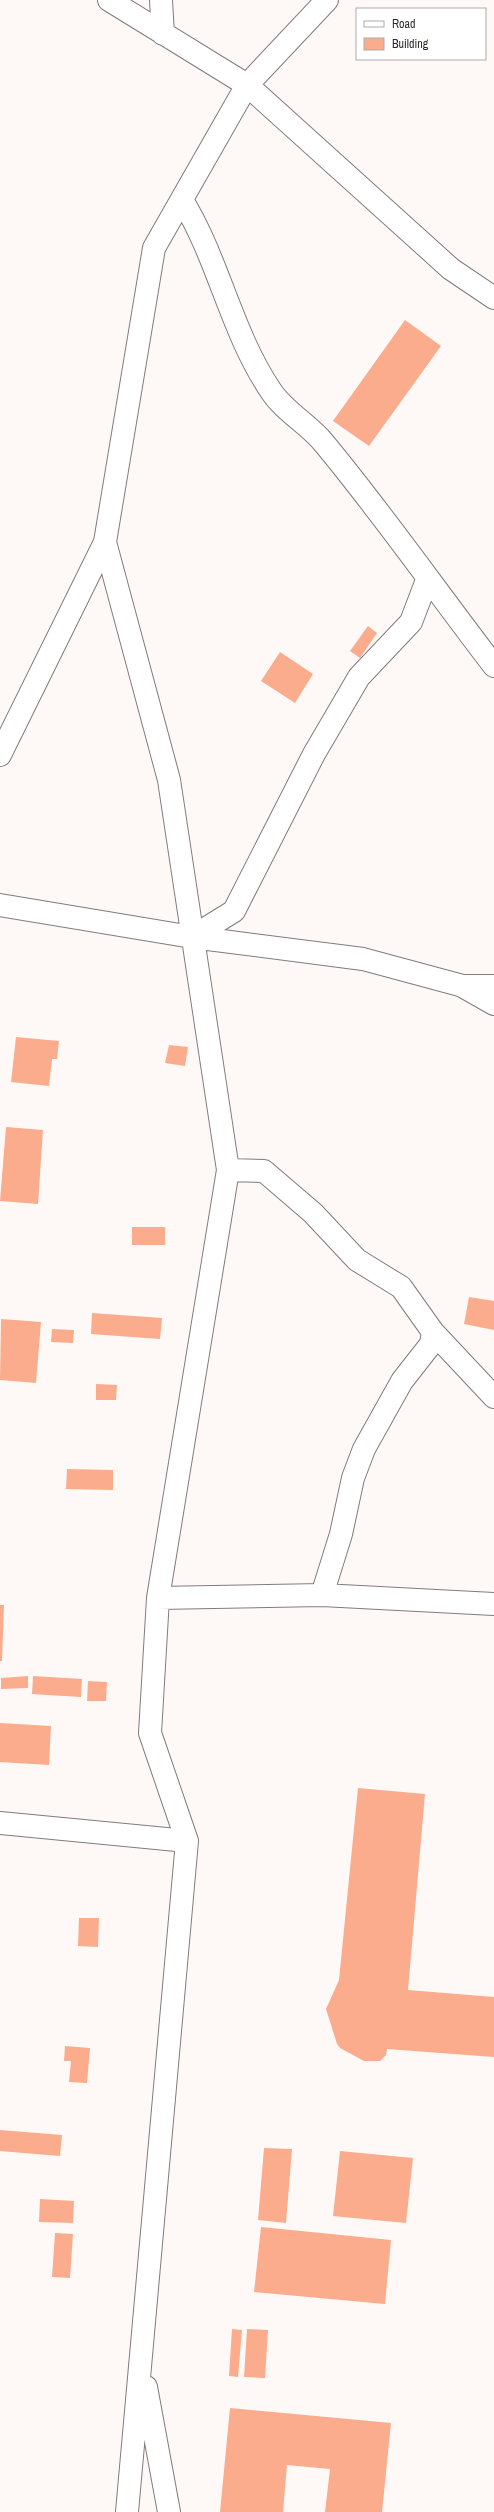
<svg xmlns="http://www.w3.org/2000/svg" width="494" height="2512" font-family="'Archivo Narrow',sans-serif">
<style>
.building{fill:#faac8c}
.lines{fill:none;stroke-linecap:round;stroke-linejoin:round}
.minor-casing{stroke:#807c7b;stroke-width:24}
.minor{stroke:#fff;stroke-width:22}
</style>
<rect width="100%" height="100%" fill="#fef9f7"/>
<path class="building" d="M405 320 441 346 369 446 333 421Z
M368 626 377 633 360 658 350 651Z
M280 652 313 674 295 703 261 681Z
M16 1037 59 1041 57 1059H52L49 1086 11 1082Z
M169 1045 188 1047 185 1066 165 1063Z
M6 1127 43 1130 38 1204 0 1201Z
M132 1227H165V1245H132Z
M469 1297 494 1301V1330L464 1324Z
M92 1313 162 1318 160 1339 91 1334Z
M1 1319 41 1322 36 1383 0 1380Z
M52 1329 74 1330 73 1343 51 1342Z
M96 1384 117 1385 116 1400H96Z
M67 1469 113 1470V1490L66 1489Z
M0 1605H4L2 1661H0Z
M28 1676V1688L1 1689V1678Z
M33 1676 82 1679 81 1697 32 1694Z
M88 1681 107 1682 106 1701H87Z
M0 1723 51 1726 49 1765 0 1762Z
M358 1788 425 1794 408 1990 494 1997V2057L387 2049 386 2055 380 2061H364L340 2048 337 2044 326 2009 339 1980Z
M79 1918H99L98 1947 78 1946Z
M65 2046 90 2048 87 2083 69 2082 71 2061H64Z
M0 2130 62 2135 60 2156 0 2151Z
M264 2148 292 2149 286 2223 258 2220Z
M340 2151 413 2158 406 2223 333 2216Z
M40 2199 74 2201 73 2223 39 2222Z
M261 2227 391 2240 385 2304 254 2292Z
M55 2233 73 2234 70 2278 52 2277Z
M232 2329 242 2330 238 2377 229 2376Z
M247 2329 268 2330 265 2378 244 2377Z
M230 2408 391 2423 382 2512H325L330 2469 287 2465 283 2512H220Z"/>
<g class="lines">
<defs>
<path id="minor" d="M109 0 247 85 451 269 494 298
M161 0 163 34
M182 200C219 260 231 332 271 391 284 411 308 424 323 442 383 514 437 592 494 666
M0 755 105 542
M0 905 192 937 363 959 463 986H494
M192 937 234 911 314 754 359 677 411 622 427 580
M464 987 494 1004
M228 1170 264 1171 313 1213 357 1260 401 1287 433 1332 494 1397
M322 1595 341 1534 353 1478 364 1449 402 1381 431 1344 433 1332
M158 1598 322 1595 494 1604
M0 1823 187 1841
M146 2387 169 2512
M127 2512 187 1841 150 1733 158 1598 228 1170 169 780 105 542 154 248 247 85 327 0"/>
</defs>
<use href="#minor" class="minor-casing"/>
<use href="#minor" class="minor"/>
</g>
<rect x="356" y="8" width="130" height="52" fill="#ffffff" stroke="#ababaa"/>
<rect x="364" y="21" width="20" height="6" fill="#ffffff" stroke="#ababaa"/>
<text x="392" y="28" font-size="12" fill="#2d2c2b">Road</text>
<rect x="364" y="38" width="20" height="12" fill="#faac8c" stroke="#ababaa"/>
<text x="392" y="48" font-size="12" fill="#2d2c2b">Building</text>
</svg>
